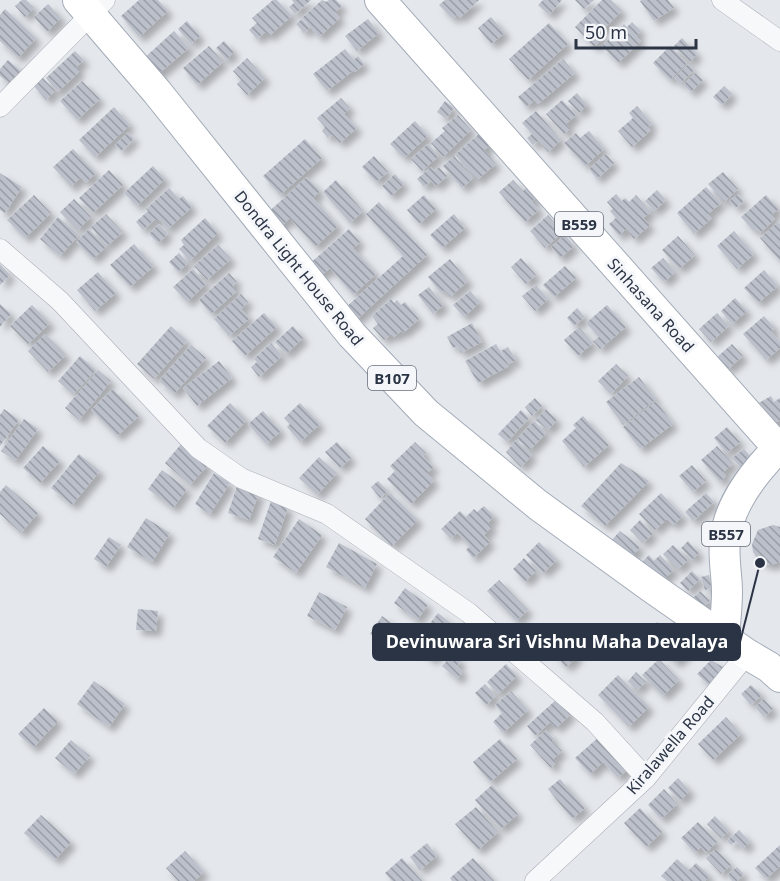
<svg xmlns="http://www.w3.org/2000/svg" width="780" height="881" font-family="'Noto Sans',sans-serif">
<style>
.building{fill:url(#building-back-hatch);filter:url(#shadow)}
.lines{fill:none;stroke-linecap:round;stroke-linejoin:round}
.minor-casing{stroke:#a9aeb7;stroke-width:21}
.primary-casing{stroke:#a3abb8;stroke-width:32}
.minor{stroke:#f7f8fa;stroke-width:20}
.primary{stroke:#fff;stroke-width:30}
.labels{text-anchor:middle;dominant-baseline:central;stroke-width:6;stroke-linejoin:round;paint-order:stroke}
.shield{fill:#f4f6f9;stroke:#676e7b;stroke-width:1.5}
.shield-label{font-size:15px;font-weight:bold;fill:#2b3445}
.street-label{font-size:16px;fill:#2b3445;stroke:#f4f6f9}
.leader{fill:none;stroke:#2b3445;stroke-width:2}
.callout-dot{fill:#2b3445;stroke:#f4f6f9;stroke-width:2}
.callout{fill:#2b3445;stroke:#2b3445;stroke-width:2}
.callout-label{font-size:18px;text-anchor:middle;font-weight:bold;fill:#fff}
</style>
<defs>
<pattern id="building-back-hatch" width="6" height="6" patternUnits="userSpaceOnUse" patternTransform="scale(1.5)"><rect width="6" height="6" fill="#bbc0ca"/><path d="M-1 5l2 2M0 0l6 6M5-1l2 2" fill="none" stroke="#989da6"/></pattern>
<filter id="shadow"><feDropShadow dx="5.5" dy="5.5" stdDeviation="3" flood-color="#0004"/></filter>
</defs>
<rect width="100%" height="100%" fill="#e4e7ec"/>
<path class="building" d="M22 0H26L34 8 25 17 15 6Z
M139 0H158L168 11 139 37 121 16Z
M273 0H277L292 16 269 36 265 32 257 39 249 30 257 23 252 18Z
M292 0H311L295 14 289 7 294 3Z
M322 0 326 2 329 0H336L342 6 335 12 340 18 319 37 302 18Z
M445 0H479L460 18 457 14 453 19 439 5Z
M543 0H562L549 15 538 5Z
M575 0H594L584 9Z
M602 0H611L622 11 599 33 604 37 594 47 575 27Z
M642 0H668L674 8 654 21 640 1Z
M48 4 61 18 47 32 34 17Z
M5 9 36 38 18 58 0 41V15Z
M491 17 505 33 491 44 478 28Z
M302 19 310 28 304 33 296 24Z
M368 19 379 33 357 51 345 36Z
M187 21 200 36 191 44 178 29Z
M632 22 641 31 636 36 641 41 618 63 602 46 624 24 627 27Z
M549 23 568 44 528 80 509 59Z
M174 31 189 48 156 76 142 60Z
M682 38 697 54 690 62 674 46Z
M224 41 234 52 226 60 216 48Z
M209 46 223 62 197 85 183 68Z
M670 46 687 63 670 80 653 63Z
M345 49 354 60 358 56 364 64 355 72 354 70 327 91 313 74Z
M75 51 84 60 76 67 80 71 58 92 46 78Z
M247 58 265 78 247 95 237 84 241 80 233 71Z
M563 59 575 73 538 104 535 100 526 107 518 97Z
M8 60 22 72 11 85 0 76V69Z
M688 64 694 70 680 84 674 78Z
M695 73 703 80 691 92 683 85Z
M42 77 55 91 46 100 33 85Z
M82 81 100 99 77 120 60 101Z
M724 86 732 94 722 105 713 97Z
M577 93 587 105 579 113 568 101Z
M341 98 350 108 344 114 357 128 340 143 332 135 328 138 322 131 325 127 317 118Z
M562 100 576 115 566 124 570 129 564 134 546 114Z
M445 101 454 108 446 119 437 112Z
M637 106 652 124 648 127 651 130 632 147 618 131 633 118 629 113Z
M114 107 130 125 95 157 79 140Z
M536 111 561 140 548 152 538 141 533 145 527 138 532 134 522 123Z
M458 115 471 130 443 157 431 143 445 131 442 128Z
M415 121 428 136 404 158 390 144Z
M589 131 604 149 585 166 564 143 576 133 580 138Z
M128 132 134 139 121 151 115 145Z
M480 133 490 145 484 150 496 164 477 180 455 155Z
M305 139 322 158 280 195 263 176Z
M428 144 439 156 422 171 411 159Z
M73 149 96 173 86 183 81 177 71 187 53 167Z
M606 154 614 163 597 179 589 169Z
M374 156 388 172 376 182 362 167Z
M454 156 473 178 462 188 443 166Z
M153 166 165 179 137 206 124 193Z
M431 167 435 171 439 167 447 176 436 186 431 181 424 187 417 179Z
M109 170 123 185 93 213 79 198Z
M723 172 738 189 724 202 708 184Z
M0 173 22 187 5 213 0 210Z
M395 174 404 184 391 196 382 186Z
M307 177 320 191 313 198 338 226 315 247 290 218 277 230 264 216Z
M336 180 363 211 350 223 323 192Z
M513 180 523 191 527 187 536 198 532 202 539 210 525 222 499 192Z
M706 187 721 203 708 214 712 218 694 234 677 213Z
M169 188 179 199 183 196 192 207 168 229 160 220 158 222 155 219 143 230 136 222 148 211 146 209Z
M657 190 666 200 654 211 645 201Z
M616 194 622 201 625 198 629 202 636 195 651 212 643 218 650 225 634 239 626 229 619 236 609 224 616 218 610 211 613 209 607 202Z
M738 194 744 201 736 208 729 201Z
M34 195 51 213 25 238 7 220Z
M424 195 436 209 419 224 407 210Z
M766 195 779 209 771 215 775 219 760 233 756 229 754 231 741 217Z
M74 199 91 217 78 230 60 212Z
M379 202 427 255 355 321 344 309 403 256 366 214Z
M106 214 123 232 107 246 91 227Z
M454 214 465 228 442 248 430 235Z
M548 215 563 232 545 248 530 231Z
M58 217 79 235 60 256 40 239Z
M205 218 218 233 190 261 179 249 184 245 181 240Z
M778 222 780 224V261L760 238Z
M159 224 168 234 158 243 149 234Z
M89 229 106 247 93 259 76 242Z
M349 229 360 242 353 248 376 274 353 295 330 268 317 279 307 266Z
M734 231 754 254 737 269 717 246Z
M565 235 574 246 560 258 551 247Z
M678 236 695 255 679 269 662 250Z
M134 244 154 266 130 287 110 265Z
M218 245 231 259 207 280 194 266Z
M179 253 188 263 178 272 169 262Z
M521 258 536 275 526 284 511 267Z
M663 258 675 272 664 282 651 268Z
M450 259 468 281 450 297 444 290 441 293 428 277Z
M0 264 10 275 0 285Z
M565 266 576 278 554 297 543 285Z
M193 269 206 284 187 302 173 287Z
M764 270 778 286 758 303 744 288Z
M98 272 116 293 95 311 77 290Z
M229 273 237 282 232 286 237 291 211 314 199 300Z
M536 285 548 299 535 311 522 296Z
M429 287 444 305 433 314 418 295Z
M470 291 480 302 464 317 453 305Z
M241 294 248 302 241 309 250 318 229 336 214 319Z
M735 298 747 311 732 324 721 311Z
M391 299 394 303 397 300 401 305 405 302 419 319 403 333 401 331 394 337 391 334 384 340 373 328 378 324 372 316Z
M0 304 11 314 0 327Z
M32 305 50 323 28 344 10 326Z
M607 305 626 327 600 349 593 341 599 337 586 323Z
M577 308 585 317 574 326 567 318Z
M264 313 277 327 245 356 232 341Z
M717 313 729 326 711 342 699 329Z
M764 316 775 328 771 331 780 342V348L766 360 743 334Z
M472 323 482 342 461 353 457 346 453 348 447 337Z
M171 326 187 341 154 379 137 364Z
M293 326 303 338 286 354 275 342Z
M579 327 593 343 578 356 564 340Z
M45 334 66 355 48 372 28 351Z
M271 343 282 356 259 377 251 367 257 362 254 359Z
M496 344 509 366 478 383 465 361Z
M732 344 743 356 727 370 716 358Z
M191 345 206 358 174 394 159 381Z
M508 347 516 360 509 364 501 351Z
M80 356 96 370 73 395 58 381Z
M219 361 232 378 197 406 183 388Z
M616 364 628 376 611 394 598 381Z
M98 370 111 381 79 420 65 408Z
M639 377 656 399 623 425 606 402Z
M113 389 139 416 117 436 91 410Z
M771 396 774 402 780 398V420L770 426 757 404Z
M535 398 542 406 532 416 525 407Z
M656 401 673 424 640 449 623 427Z
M230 403 247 420 225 443 207 426Z
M300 403 320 424 300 442 287 427 290 424 284 418Z
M4 409 19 420 0 446V415Z
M546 409 557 420 548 430 536 420Z
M521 410 529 418 507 442 498 434Z
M263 411 281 431 266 444 248 424Z
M583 416 609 445 584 467 562 441 576 428 573 425Z
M24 419 38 429 15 461 1 451Z
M534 421 546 433 530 450 517 439Z
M727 427 740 442 727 453 714 438Z
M516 440 532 455 521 467 506 452Z
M337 442 351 458 340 468 325 452Z
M415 442 426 453 423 456 434 467 427 473 434 481 411 504 387 479 395 471 390 466Z
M182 443 208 465 190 485 165 463Z
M43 446 60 461 40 483 23 468Z
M717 446 733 464 723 472 726 476 720 482 701 460Z
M744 449 751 457 742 469 732 458Z
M79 454 100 471 72 505 51 488Z
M319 457 337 473 317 495 299 478Z
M621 463 649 481 605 526 581 506Z
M692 465 706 481 693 492 679 476Z
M162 470 187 489 173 508 148 489Z
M214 473 230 483 210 514 195 504Z
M378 481 388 491 380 498 371 487Z
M6 485 38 513 21 533 0 514V492Z
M237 486 259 493 249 520 228 513Z
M390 493 418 520 392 546 365 519Z
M661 493 683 516 673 525 667 519 655 530 639 514Z
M706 493 714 502 693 521 685 512Z
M271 501 288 507 275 545 258 539Z
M484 506 494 516 488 523 492 527 484 535 490 542 473 558 466 550 470 546 457 533 451 539 441 529 460 511 466 517 474 509 477 512Z
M146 518 170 533 152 562 127 547Z
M299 519 322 535 296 573 273 557Z
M640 520 653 534 643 543 630 530Z
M773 525 780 527V562L770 565 763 563 757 558 753 552 752 544 758 530Z
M620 531 640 547 629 560 609 543Z
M109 537 121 545 106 567 94 559Z
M688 541 699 553 692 560 681 548Z
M539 542 557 560 543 573 526 555Z
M339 543 377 564 365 588 326 567Z
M673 545 688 560 678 569 663 554Z
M649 555 654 561 660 555 674 570 659 583 640 564Z
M524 558 536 571 525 582 513 569Z
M692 571 700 579 688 591 680 583Z
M709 575 712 588 705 590 701 577Z
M499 580 528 610 516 621 487 591Z
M405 588 428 605 417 620 394 603Z
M700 591 710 601 694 616 685 606Z
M319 592 347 607 335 630 307 616Z
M138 609 158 611 156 631 136 630Z
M438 613 457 628 432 660 413 645Z
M382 616 403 631 391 649 370 634Z
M657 622 667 632 655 643 646 633Z
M675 631 684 640 681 642 689 650 676 663 659 647Z
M565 643 578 656 566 667 554 654Z
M453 654 461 661 457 666 463 672 457 679 442 666Z
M659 659 679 680 663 696 642 675Z
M711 660 726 669 710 686 697 674Z
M506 664 517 676 498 694 487 682Z
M636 672 646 682 637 690 628 681Z
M618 675 649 707 629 727 598 695Z
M94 681 125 704 109 727 77 704Z
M485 684 496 696 486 705 475 693Z
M751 685 762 695 751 705 741 694Z
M511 691 528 710 503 733 493 722 502 713 495 705Z
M557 699 571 714 556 728 550 722 535 736 527 726Z
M764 699 773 709 764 717 755 707Z
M44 708 58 721 33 748 18 734Z
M726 717 741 734 713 760 698 744Z
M546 730 554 739 552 741 562 751 553 759 556 762 551 768 530 745Z
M600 736 629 768 618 778 603 762 590 774 575 758Z
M500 739 517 759 490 782 473 762Z
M71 740 90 756 74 774 55 758Z
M678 778 690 791 680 801 668 788Z
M560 779 585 808 572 819 548 789Z
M492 785 518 814 501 829 475 800Z
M664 789 677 804 661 819 648 805Z
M476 807 498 832 478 850 455 824Z
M640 808 662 832 646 847 624 823Z
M41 815 71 842 55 860 24 833Z
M715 816 729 831 721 838 707 824Z
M698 822 717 842 706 853 701 847 695 853 681 838Z
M739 830 750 842 743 849 736 841 731 845 727 841Z
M427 843 437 856 420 870 410 857Z
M780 845V866L766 879 755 868Z
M716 849 731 865 721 874 706 858Z
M185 851 204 872 194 881H178L166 868Z
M402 858 422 881H392L385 873Z
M473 858 494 881H452L450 878Z
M677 859 689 870 696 863 710 876 705 881H667L661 876Z
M737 867 744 874 737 881H732L727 875Z"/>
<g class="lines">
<defs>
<path id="minor" d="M722 0 780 41
M0 107 105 0
M0 249 60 301 198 448 241 478 327 514 469 613 595 722 646 778
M535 881 646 778 747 654"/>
<path id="primary" d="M78 0 157 92 352 335 426 413 538 505 651 587 747 654 769 667 780 677
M380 0 778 448
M724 638C725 623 727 607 727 592 727 575 723 558 725 541 728 504 755 471 780 446"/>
</defs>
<use href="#minor" class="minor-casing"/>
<use href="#primary" class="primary-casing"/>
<use href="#minor" class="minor"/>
<use href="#primary" class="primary"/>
</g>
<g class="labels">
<g class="shield">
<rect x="555" y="212" width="48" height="24" rx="4.5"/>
<rect x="368" y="366" width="48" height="24" rx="4.5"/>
<rect x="702" y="522" width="48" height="24" rx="4.5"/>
</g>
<g class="shield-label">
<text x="579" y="224">B559</text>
<text x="392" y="378">B107</text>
<text x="726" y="534">B557</text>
</g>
<g class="street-label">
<text transform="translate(299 268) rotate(51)">Dondra Light House Road</text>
<text transform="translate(651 305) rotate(48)">Sinhasana Road</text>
<text transform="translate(670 745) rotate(-49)">Kiralawella Road</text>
</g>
</g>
<path class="leader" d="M760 563L740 642"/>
<circle class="callout-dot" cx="760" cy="563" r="6"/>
<rect class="callout" x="373" y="624" width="367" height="36" rx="6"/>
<g class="callout-label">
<text x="557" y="648">Devinuwara Sri Vishnu Maha Devalaya</text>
</g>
<path d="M576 39v9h120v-9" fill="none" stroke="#2b3445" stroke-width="3"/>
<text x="585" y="39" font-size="18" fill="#2b3445" stroke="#f4f6f9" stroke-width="4.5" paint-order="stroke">50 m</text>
</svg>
